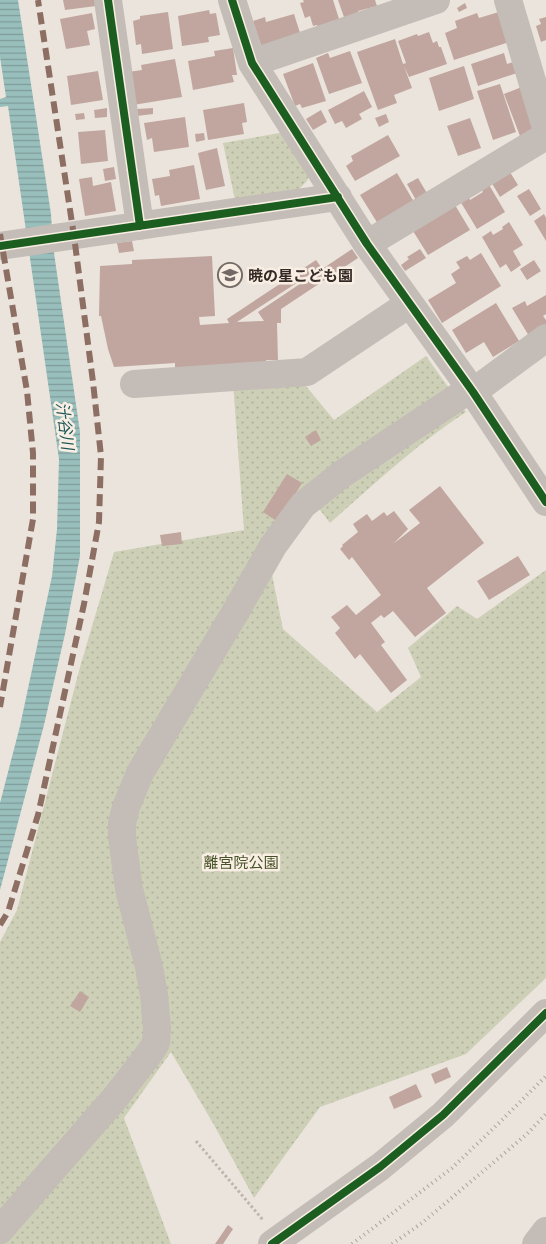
<svg xmlns="http://www.w3.org/2000/svg" width="546" height="1244" font-family="Montserrat,'Noto Sans JP',sans-serif">
<style>
.park{fill:url(#park-dots)}
.water{fill:url(#water-rules)}
.building{fill:#c0a69e}
.lines{fill:none;stroke-linecap:round;stroke-linejoin:round}
.path{stroke:#bdb5af;stroke-width:3;stroke-dasharray:2.5 2.5;stroke-linecap:butt}
.minor{stroke:#c4bcb6;stroke-width:28}
.rail{stroke:#aba5a1;stroke-width:4;stroke-dasharray:1 4;stroke-linecap:butt}
.quiet{stroke:#8d6e63;stroke-width:6;stroke-dasharray:12 6;stroke-linecap:butt}
.cycleway-casing{stroke:#f9eee3;stroke-width:11}
.cycleway{stroke:#1b5e20;stroke-width:8}
.labels{text-anchor:middle;dominant-baseline:central;stroke-width:5;stroke-linejoin:round;paint-order:stroke}
.poi-label{font-size:15px;font-weight:bold;fill:#342925;stroke:#f9eee3;text-anchor:start}
.park-label{font-size:15px;fill:#465329;stroke:#f9eee3}
.water-label{font-size:16px;font-style:italic;fill:#1a5657;stroke:#f9eee3}
</style>
<defs>
<pattern id="park-dots" width="8" height="8" patternUnits="userSpaceOnUse" patternTransform="scale(1.25)"><rect width="8" height="8" fill="#cdd0b6"/><path d="M2 2h.1M6 6h.1" fill="none" stroke="#b1b39c" stroke-width="1.8" stroke-linecap="round"/></pattern>
<pattern id="water-rules" width="6" height="5" patternUnits="userSpaceOnUse" patternTransform="scale(1.25)"><rect width="6" height="5" fill="#99bfbc"/><path d="M0 2.5h6" fill="none" stroke="#7e9b99"/></pattern>
</defs>
<rect width="100%" height="100%" fill="#ebe4dd"/>
<path class="park" d="M285 132 310 171 307 181 298 190 235 200 223 143Z
M426 356 466 412C417 444 374 484 330 523L307 493 264 535 283 629 377 712 421 677 408 648 457 606 477 619 546 570V978L466 1054 320 1107 254 1198 214 1125 171 1052 124 1118 171 1244H0V942L17 910 80 667 114 552 244 530 233 383 301 380 334 420Z"/>
<path class="water" d="M0 0H18L51 214 53 246 80 432V556L65 634 44 725 0 890V803L20 726 52 576 57 529 59 459 8 106 0 107V99L6 97 0 57Z"/>
<path class="building" d="M63 0H95L96 6 65 10Z
M303 0H333L340 22 318 29 317 25 313 26 310 16 305 18 300 3 304 2Z
M338 0H375L377 6 358 11 359 15 345 20Z
M465 3 467 8 459 12 457 8Z
M209 10 210 14 216 13 220 35 208 37 209 42 182 46 178 16Z
M502 11 512 41 454 60 445 33 457 28 455 21 477 13 479 18Z
M168 12 173 49 142 54 141 44 136 45 133 21 140 19V16Z
M92 13 95 29 87 31 90 45 66 49 60 19Z
M294 14 301 36 262 48 253 21 265 17 266 22Z
M546 17V40L541 42 536 26 541 24 539 19Z
M429 32 433 43 437 41 439 47H441L447 64 409 77 404 66 412 88 394 95 397 103 378 110 357 52 395 39 403 64 406 63 398 41 417 34 418 36Z
M233 48 237 75H232L234 82 193 90 188 61 215 56 214 51Z
M350 51 362 83 329 94 316 58 328 53 330 58Z
M504 53 507 64 513 62 517 73 478 86 471 64Z
M175 59 182 97 133 105 128 72 142 70 141 65Z
M313 63 326 101 302 108 300 104 295 106 283 74Z
M464 66 474 99 439 111 429 78Z
M98 71 103 100 71 105 67 76Z
M500 84 516 132 493 140 477 91Z
M529 84 540 126 520 136 504 94Z
M364 91 372 107 359 114 362 119 346 128 342 121 335 124 328 110Z
M244 103 247 122 242 123 244 134 208 140 203 110Z
M107 108V117L95 118 94 110Z
M153 108V114L137 116V109Z
M321 110 327 122 313 130 306 119Z
M84 113 85 119 76 120 75 114Z
M386 114 389 122 379 127 375 118Z
M185 117 189 147 154 152 152 138 147 140 144 123Z
M470 118 481 148 458 156 447 126Z
M105 130 108 161 81 164 78 132Z
M204 133 205 140 196 142 195 134Z
M388 135 400 156 355 181 346 166 353 161 351 156Z
M217 148 225 186 206 190 198 153Z
M194 165 200 199 161 206 159 195 155 196 152 179 170 176 169 170Z
M114 167 116 179 105 181 103 169Z
M508 169 518 185 500 197 490 180Z
M397 173 414 202 378 224 360 195Z
M92 177 93 186 111 182 116 211 85 216 79 179Z
M418 178 428 195 417 202 407 184Z
M488 183 505 212 477 229 460 201 468 196 470 200 483 192 481 188Z
M529 189 541 209 530 216 517 196Z
M455 205 470 230 428 255 413 231Z
M544 214 546 218V241L534 221Z
M509 222 523 245 513 251 521 265 511 272 506 264 500 268 482 237 491 231 493 235 503 229 502 227Z
M132 241 134 251 119 253 117 243Z
M352 249 358 258 281 309V323H277L278 360H266V363L175 368V363L114 367 108 349 101 316H99L100 266 132 264V260L212 256 215 316 199 317 200 325 229 323 227 319 316 260 321 267 237 322 264 321 258 312Z
M420 249 426 258 405 271 401 265 409 259 407 257Z
M481 253 501 286 442 323 428 300 456 283 451 274 460 268 456 262 467 256 470 260Z
M534 260 541 271 527 280 520 269Z
M546 295V314L543 316 546 320V326L529 336 512 308 525 301 527 306Z
M496 303 519 341 493 357 484 342 466 353 452 330Z
M316 430 321 440 311 446 305 437Z
M287 474 302 483 278 522 263 512Z
M440 486 484 543 427 588 446 613 415 637 393 611 384 618 381 615 371 623 385 642 381 645 407 680 391 693 360 654 355 659 335 633 340 628 331 617 347 605 356 615 381 595 352 557 349 560 340 549 343 546 342 545 358 532 353 524 367 514 372 521 384 512 387 516 394 511 408 529 393 544 420 523 409 510Z
M181 532 182 544 162 546 160 535Z
M518 556 530 575 489 600 477 581Z
M80 991 89 997 80 1012 70 1006Z
M447 1067 451 1077 435 1084 431 1074Z
M416 1084 422 1097 394 1109 389 1097Z
M228 1225 233 1229 223 1244H215Z"/>
<g class="lines">
<path class="path" d="M196 1141 263 1220"/>
<path class="minor" d="M108 0 140 226
M232 0 252 63 367 244 473 392 546 502
M508 0 546 128
M252 63 436 0
M367 244 546 136
M0 246 338 197
M134 384 307 372 409 304
M473 392 546 338
M0 1230 115 1098 149 1054 156 1043 157 1029 154 995 149 967 129 889 122 837V823L126 807 140 773 236 611 273 546 303 505 342 474 470 389
M272 1244 380 1167 443 1115 546 1013
M536 1244 546 1231"/>
<path class="rail" d="M352 1244 452 1168 499 1123 546 1076
M392 1244 422 1223 527 1134 546 1114"/>
<path class="quiet" d="M0 234 27 391 33 453V519L0 707
M0 925 8 912 38 815 84 604 99 522 101 456 93 382 74 236 38 0"/>
<defs>
<path id="cycleway" d="M108 0 140 226
M232 0 252 63 367 244 473 392 546 502
M0 246 338 197
M272 1244 380 1167 443 1115 546 1013"/>
</defs>
<use href="#cycleway" class="cycleway-casing"/>
<use href="#cycleway" class="cycleway"/>
</g>
<defs>
<symbol id="school-ring" viewBox="-11 -11 22 22"><circle r="9.5" fill="#f9eee3" stroke="#746a65" stroke-width="1.5"/><path d="M0-5L7-2L0 1L-7-2ZM-4 1L0 2.5L4 1V4Q0 6-4 4Z" fill="#746a65"/></symbol>
</defs>
<g fill-rule="evenodd">
<use href="#school-ring" x="216" y="261" width="28" height="28"/>
</g>
<g class="labels">
<g class="poi-label">
<text x="248" y="275">暁の星こども園</text>
</g>
<g class="park-label">
<text x="241" y="862">離宮院公園</text>
</g>
<g class="water-label">
<text transform="translate(65 426) rotate(83)">汁谷川</text>
</g>
</g>
</svg>
